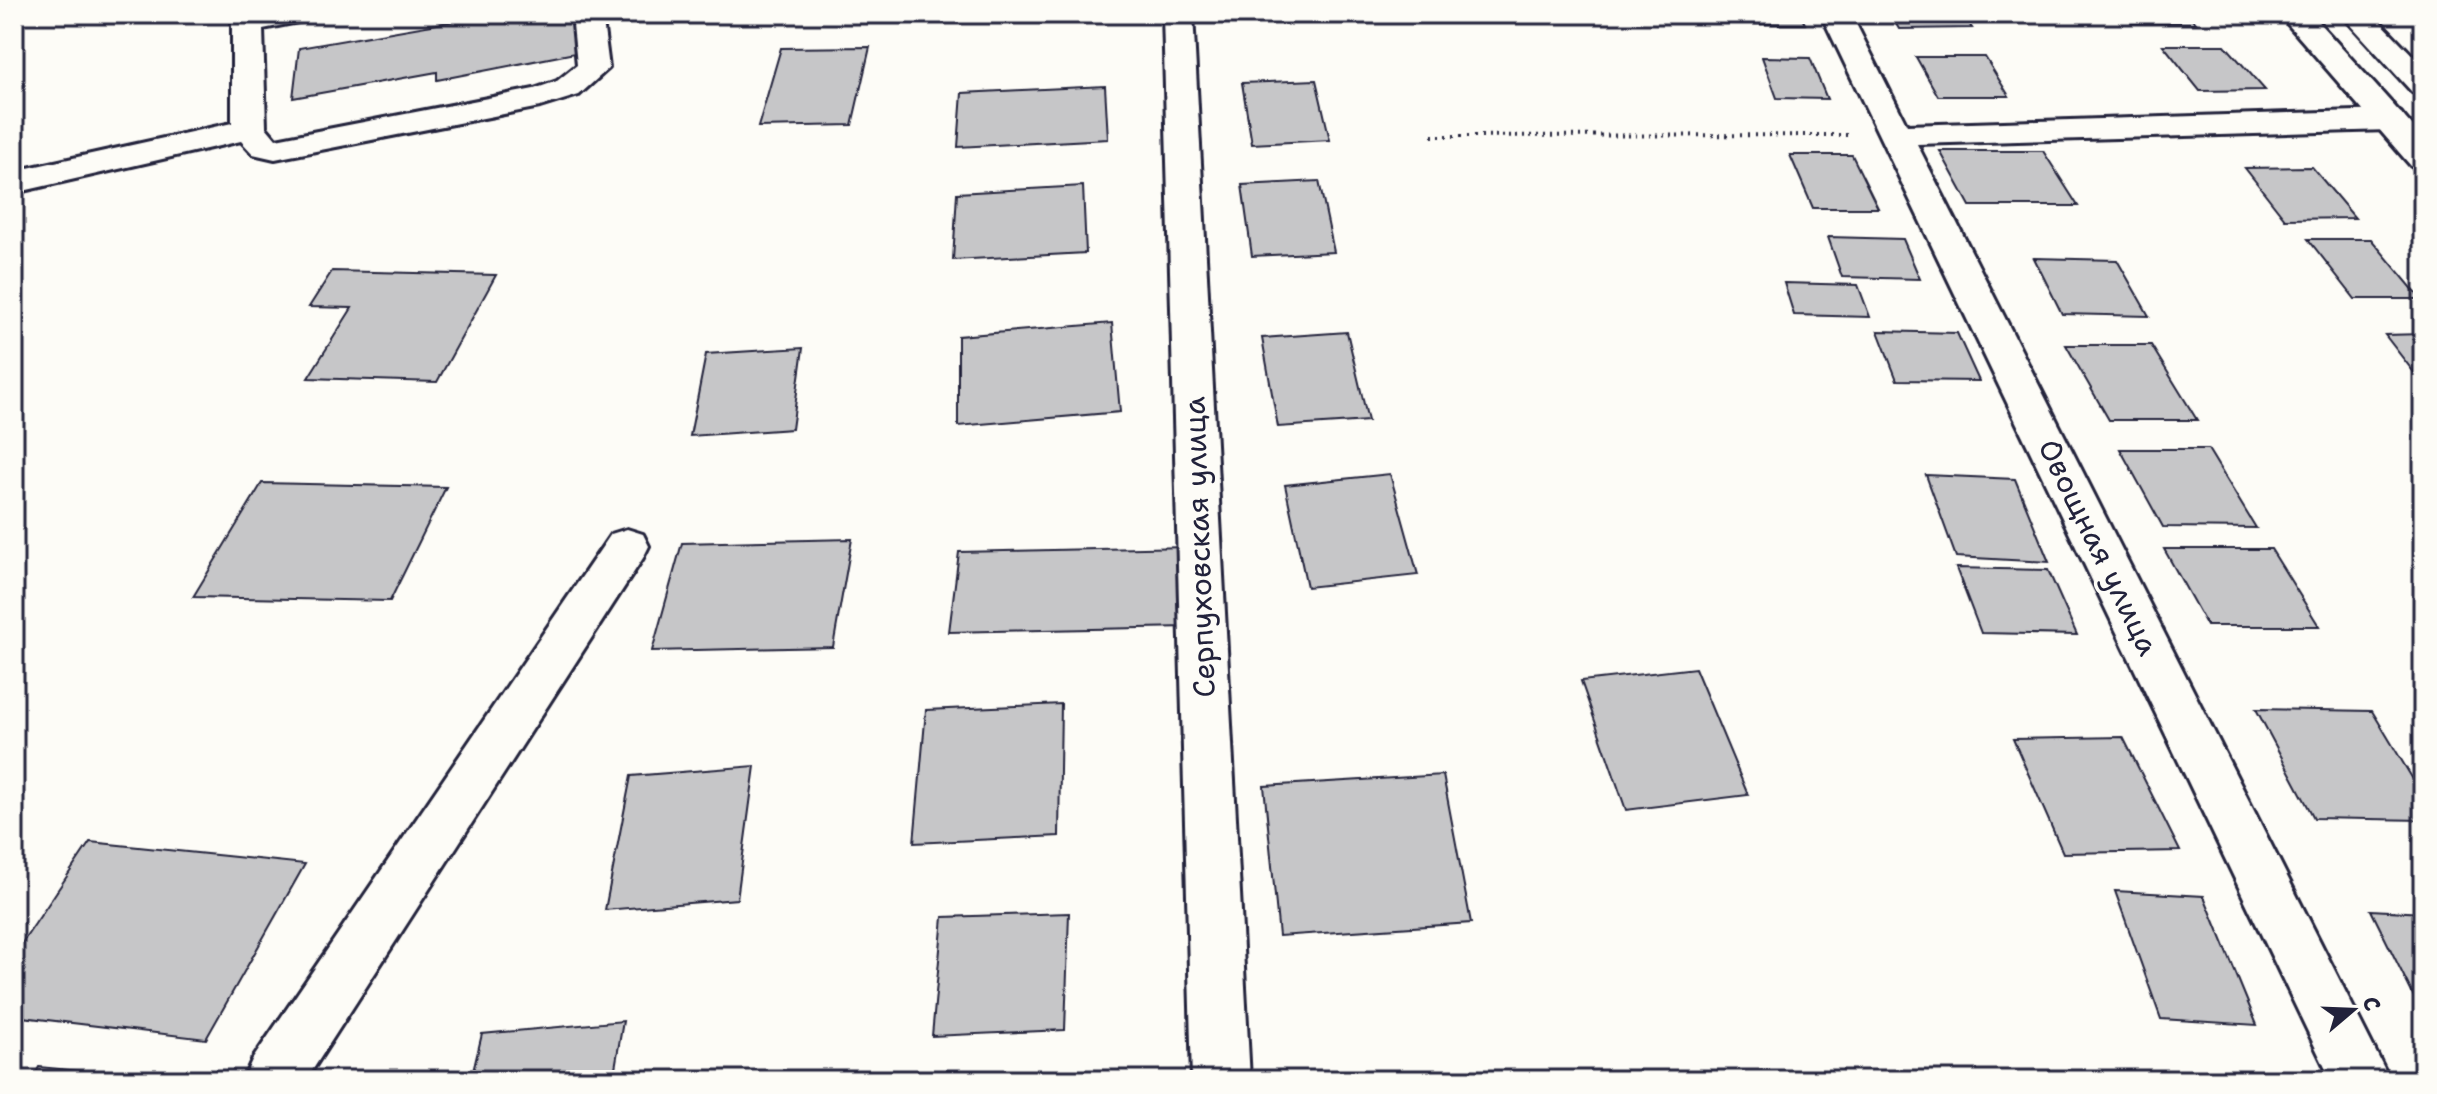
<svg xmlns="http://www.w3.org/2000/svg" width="2437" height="1094" font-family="'Shantell Sans',sans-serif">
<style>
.building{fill:#c6c6c8;stroke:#22223b;stroke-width:2}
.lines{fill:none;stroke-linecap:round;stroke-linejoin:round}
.minor-casing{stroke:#22223b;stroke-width:6}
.major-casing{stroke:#22223b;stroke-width:6}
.path{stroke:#22223b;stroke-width:4;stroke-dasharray:2 5;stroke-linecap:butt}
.minor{fill:#fdfcf7;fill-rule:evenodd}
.major{fill:#fdfcf7;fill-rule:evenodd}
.labels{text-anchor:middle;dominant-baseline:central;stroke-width:7;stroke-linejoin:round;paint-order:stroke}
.street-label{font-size:30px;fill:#22223b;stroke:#fdfcf7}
</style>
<rect width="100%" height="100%" fill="#fdfcf7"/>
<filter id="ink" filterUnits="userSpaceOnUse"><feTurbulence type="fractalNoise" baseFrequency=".0125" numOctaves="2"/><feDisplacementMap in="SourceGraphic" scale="16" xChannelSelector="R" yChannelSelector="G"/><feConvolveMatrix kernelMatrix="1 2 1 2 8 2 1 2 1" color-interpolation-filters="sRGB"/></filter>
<g filter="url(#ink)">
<path class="building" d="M495 14H575L580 52 437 80V72L293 98 299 48Z
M1744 14H1800L1805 24H1749Z
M1890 14H1962L1972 28 1899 29Z
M2125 14H2188L2196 23H2132Z
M2163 45H2225L2265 90 2200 91Z
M870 47 852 125 758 127 781 48Z
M1762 57 1810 58 1827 99 1777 98Z
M1916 57H1985L2009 96H1938Z
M1316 80 1330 140 1252 144 1242 83Z
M1105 86 1108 139 958 147 962 93Z
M1940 151H2043L2078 206H1970Z
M1790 155H1852L1878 208H1813Z
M2312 167 2355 218 2285 219 2245 168Z
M1319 181 1334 252 1252 256 1242 185Z
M1083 186 1086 253 953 260 957 193Z
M1828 237 1903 239 1920 279 1842 277Z
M2308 239H2371L2421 299H2355Z
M2034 258 2117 260 2149 316 2062 314Z
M332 271 496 275 437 382 308 378 352 308 309 307Z
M1784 283 1858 285 1870 317 1794 315Z
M1112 323 1120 412 958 426V336Z
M1878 331 1957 333 1979 381 1897 380Z
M1347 332 1368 421 1278 427 1262 338Z
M2423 334V384L2385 335Z
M2066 345H2151L2197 420H2109Z
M803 348 792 429 690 436 706 354Z
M2120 449H2208L2256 528 2163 527Z
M1390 474 1418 575 1307 587 1285 485Z
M1926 475 2015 479 2049 562 1956 557Z
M262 483 446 487 390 601 193 597Z
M852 539 833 647 652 651 682 543Z
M1188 547V627L949 632 959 552Z
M2164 549H2271L2319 626H2207Z
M1956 568 2048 570 2077 635 1981 633Z
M1695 668 1748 795 1626 810 1581 681Z
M1061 704 1059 836 914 843 926 710Z
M2256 709 2372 711 2423 796V820L2314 818Z
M2123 737 2180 851 2063 853 2013 739Z
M755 766 737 899 605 910 631 776Z
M1443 775 1471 923 1279 936 1264 786Z
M90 842 305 864 206 1039 14 1016V955Z
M2115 891 2204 896 2257 1025 2161 1019Z
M2371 910 2423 913V1015Z
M1069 913 1065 1030 932 1036 943 917Z
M623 1021 613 1080H471L482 1034Z
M39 1067 170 1080H32Z"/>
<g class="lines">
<defs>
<path id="minor" d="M232 14H312L308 20 263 29 266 127 276 139 534 89 557 81 577 65 572 14H602L609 68 579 95 540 107 275 159 253 154 241 141 14 193V171L232 123Z
M1163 14H1193L1250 1080H1192Z
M1821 14H1851L1907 125 2389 110 2401 113 2406 120 2401 127 2389 130 1917 144 2390 1080H2331Z
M627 529 643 534 649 546 643 558 306 1080H243L252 1060 611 534Z"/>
<path id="major" d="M2279 14H2311L2423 138V169L2411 166Z
M2341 14H2373L2423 66V95L2412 92Z"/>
</defs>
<use href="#minor" class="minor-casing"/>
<use href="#major" class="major-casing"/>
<path class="path" d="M1432 136 1848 135
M2414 196 2423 207"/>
<use href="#minor" class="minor"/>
<use href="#major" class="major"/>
</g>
</g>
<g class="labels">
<g class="street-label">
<text transform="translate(1199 547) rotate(-92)">Серпуховская улица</text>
<text transform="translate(2099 547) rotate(64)">Овощная улица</text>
</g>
</g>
<rect width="2437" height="1094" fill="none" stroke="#fdfcf7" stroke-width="48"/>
<rect x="24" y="24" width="2389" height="1046" fill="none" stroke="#22223b" stroke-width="3" filter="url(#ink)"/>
<g transform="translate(2353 1010) rotate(71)" stroke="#fdfcf7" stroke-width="6" paint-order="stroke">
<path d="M0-6L14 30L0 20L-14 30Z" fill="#22223b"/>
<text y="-12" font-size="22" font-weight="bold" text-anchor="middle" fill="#22223b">С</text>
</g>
</svg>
